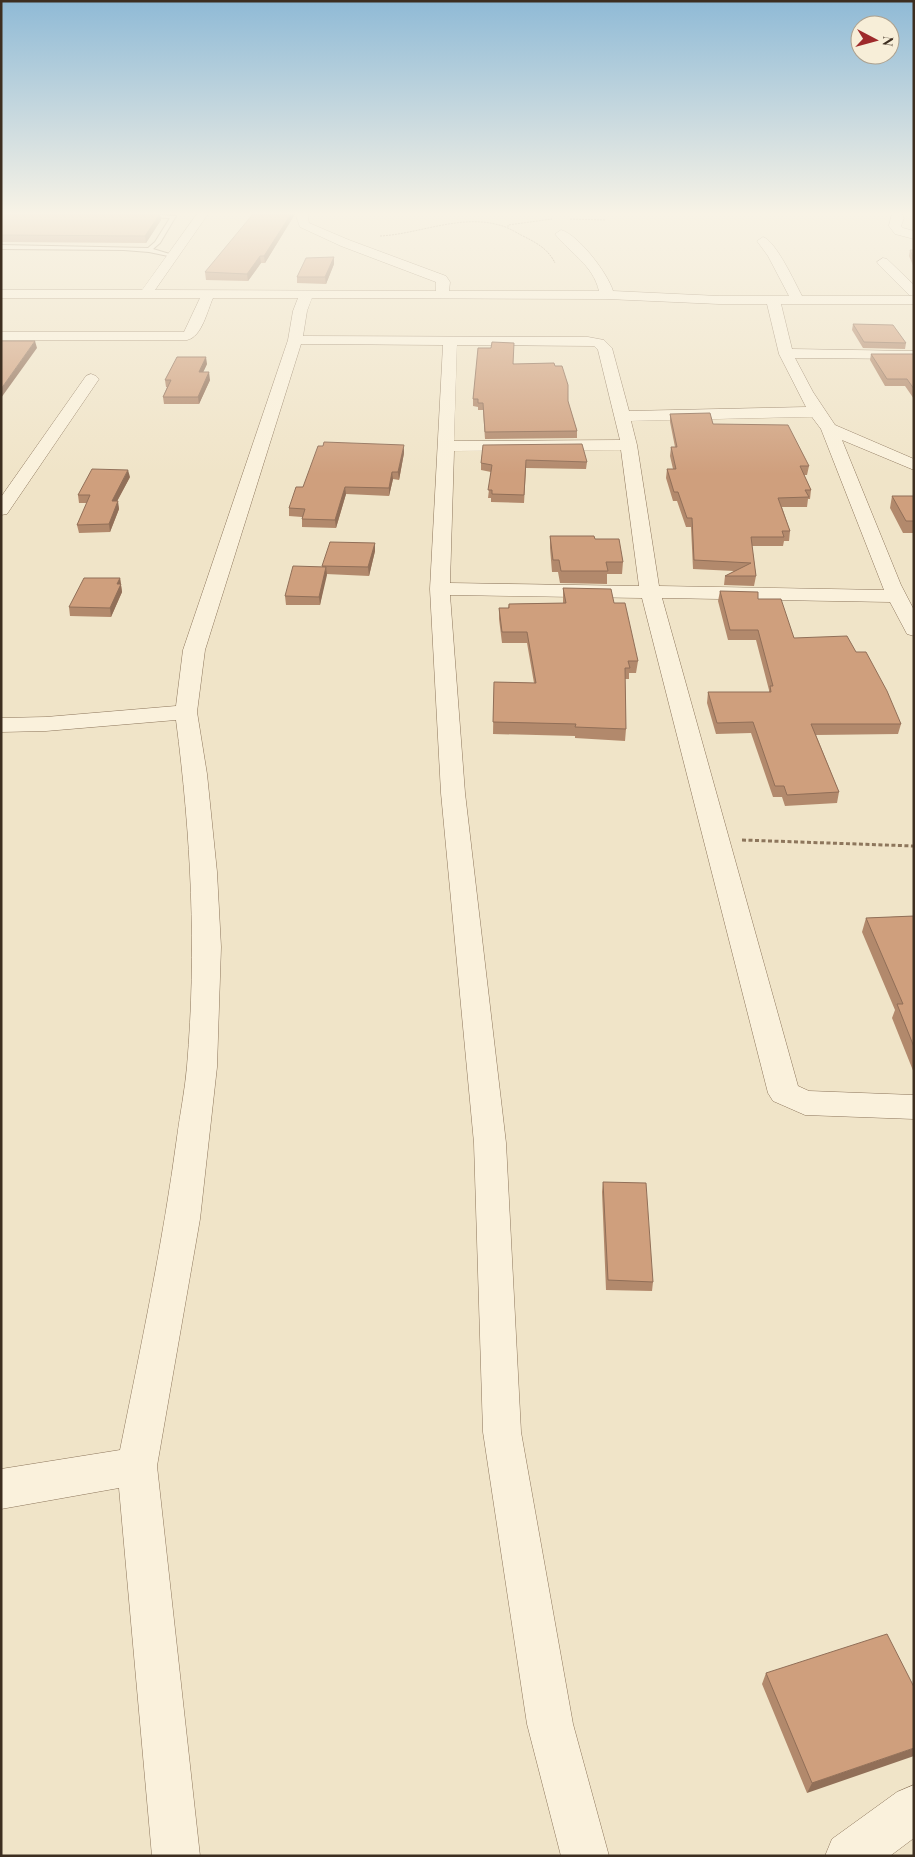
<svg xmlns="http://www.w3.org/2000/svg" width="915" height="1857" font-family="'Playfair Display',serif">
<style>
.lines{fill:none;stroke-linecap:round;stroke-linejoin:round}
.service-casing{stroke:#8d765c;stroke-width:2}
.minor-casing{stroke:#8d765c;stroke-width:1}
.path-far1{stroke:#8d765c;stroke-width:1;stroke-dasharray:2 1;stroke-linecap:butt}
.path{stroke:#8d765c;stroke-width:3;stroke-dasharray:4 2.5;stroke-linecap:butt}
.service{fill:#faf1dc;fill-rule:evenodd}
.minor{fill:#faf1dc;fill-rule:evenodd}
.wall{fill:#b2896c}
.shaded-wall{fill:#916f58}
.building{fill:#cf9f7d;stroke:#916f58}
</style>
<rect width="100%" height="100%" fill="#f0e4c8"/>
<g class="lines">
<defs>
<path id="service" d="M141 214 176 216 160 243 153 249 173 255V257L149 252 124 250 1 249V245L148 248 155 242 170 218 142 217 139 215Z"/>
<path id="minor" d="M197 214H208L155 290 436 291V282L341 246 300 227 296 216 298 214H309L308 217 309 223 349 240 446 276 450 282 449 291H599C593 265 571 254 555 234L561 230C579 235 608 274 613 291L719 296H789L768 256 757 241 763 237C776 241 795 283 802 296H914V304H781L792 349 914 351V359L795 358 813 392 835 425 914 459V470L842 440 901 585 914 610V636L907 634 890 602 662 598 798 1086 809 1091 914 1095V1119L805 1115 773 1101 768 1093 642 598 450 595 465 793 506 1143 521 1432 573 1724 609 1856H561L527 1724 483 1432 474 1143 441 793 430 589 443 345 301 344 205 650 197 712 207 774 217 872 221 947 217 1067 200 1219 157 1466 200 1856H152L119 1488 1 1509V1469L120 1450C141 1346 163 1242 177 1137 180 1114 185 1090 187 1066 197 950 191 835 176 720L46 731 1 732V718L46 717 176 706 183 650 288 340 293 311 298 298H213C207 311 202 337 187 340H1V332H184L200 298H1V290H142ZM312 298 607 299 719 304H767L779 354 806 407 629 411 612 348 604 340 588 337 303 336 307 311ZM457 345 594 346 598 350 620 440 454 441ZM812 417 821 429 884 590 659 586 637 445 631 421ZM621 450 639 586 450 583 454 451Z
M892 214H902L904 218 901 226 903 228 914 231V239L895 234 889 226Z
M883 258 887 259 914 285V296L909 295 879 265 877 262Z
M91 374 96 376 99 379 7 514 1 515V497L86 376Z
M914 1785V1838L890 1856H825L832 1839 897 1792Z"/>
</defs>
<use href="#service" class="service-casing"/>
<use href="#minor" class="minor-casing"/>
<path class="path-far1" d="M570 219 606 220
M508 227V225L552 219
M380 236C419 234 460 214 499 225 508 227 515 232 523 236 537 243 548 249 555 263"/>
<path class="path" d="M742 840 914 846"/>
<use href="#service" class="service"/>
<use href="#minor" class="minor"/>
</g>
<path class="wall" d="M1 214H160L161 220 146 243 1 242Z
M295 214 265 263H261L248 281 206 280 205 272Z
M910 250H914V268L909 256Z
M334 257V264L326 284 297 283V277Z
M853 324 906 343 905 349 863 348 852 330Z
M491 348 568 401 577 431V438L485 439 483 410H478V407L473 406V399Z
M871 354H914V399L905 386H885L870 360Z
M207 364 203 372 210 380 199 404H164L163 397 167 387H166L165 380Z
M670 414 713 424 809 466 807 475H804L811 490 810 499H808L807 507H782L790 531 789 541H784L783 546H752L756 576 754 586 724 585 725 576 734 571 693 569 691 527H686L677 501H673L666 478 667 469H673L670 456 671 447H675L670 422Z
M483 445 587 462 586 469 526 468 524 503 491 502V498H488L491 472 481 470V463Z
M404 453 399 480 393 479 389 496 346 494 336 528 302 527V517L289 516V508L303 487Z
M130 477 117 501 119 509 110 532 79 533 77 525 87 503H79L78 495Z
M892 496H914V533H903L890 508Z
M550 536 595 539 623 562 622 574H607V584L560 583 558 572H552L550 548Z
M375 543V551L369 576 326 574 320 605H286L285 596 322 567V566Z
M120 578 122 592 111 617 70 616 69 607Z
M563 588 614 603 638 661 636 673H629V679H625L626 729 625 741 575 738V736L493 734 494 682 534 683 527 643H502L499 619V608H508L509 604 563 603Z
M720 591 758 599 794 638 856 652 901 724 898 734 816 735 839 792 837 803 785 806 782 797H773L751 733 716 734 707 703 708 692H769V690L756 640H728L718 601Z
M914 916V1073L892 1018 895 1010 862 932 866 918Z
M603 1182 653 1282 652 1291 606 1290 602 1192Z
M766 1673 914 1687 807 1793 762 1684Z"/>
<path class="shaded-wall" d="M160 214 161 220 146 243 145 236Z
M291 214H295L265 263 264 256Z
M260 256 261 263 248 281 247 274Z
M334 257V264L326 284 325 277Z
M35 341 37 348 1 398V389Z
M206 357 207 364 200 379 199 372Z
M209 372 210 380 199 404 198 397Z
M404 445V453L399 480 398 472Z
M128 470 130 477 113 509 112 501Z
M392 472 393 479 389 496V488Z
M345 487 346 494 336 528 335 520Z
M118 501 119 509 110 532 109 524Z
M375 543V551L369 576 368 567Z
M326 567 327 575 320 605 319 597Z
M120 578 122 592 111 617 110 608 117 584Z
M914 1748V1756L807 1793 812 1783Z"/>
<path class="building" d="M1 214H160L145 236 1 235Z
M253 214H291L264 256H260L247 274 205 272Z
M910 250H914V259Z
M334 257 325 277H297L306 258Z
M853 324 893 325 906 343 864 342Z
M1 341H35L1 389Z
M492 342 514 343 513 364 554 363 555 366H562L568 385V401L577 431 485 432 483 403H478V399H473L478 348H491Z
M871 354H914V389L907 379H887Z
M177 357H206L199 372H209L198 397H163L171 380H165Z
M710 413 713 424 788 425 809 466H800L811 490H805L809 497 778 498 790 531H782L784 537H751L756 576H725L751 563 694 560 692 518H687L678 492H674L667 469H676L671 447H677L670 414Z
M324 442 404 445 398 472H392L389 488 345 487 335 520 302 519 305 509 289 508 296 487H303L318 446H323Z
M582 444 587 462 526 460 524 495 492 494V490H488L492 465 481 463 483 445Z
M92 469 128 470 112 501H118L109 524 77 525 90 495H78Z
M892 496H914V521H906Z
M550 536H594L595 539H619L623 562H606L608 571H561L559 560H553Z
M330 542 375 543 368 567 322 566Z
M293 566 326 567 319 597 285 596Z
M84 578H120L117 584H121L110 608 69 607Z
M563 588 611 589 614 603H625L638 661H628L630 668H625L626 729 575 727 576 724 493 722 494 682 536 683 527 632H502L499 608H509V604L566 603Z
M720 591 758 592V599H781L794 638 847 636 856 652H866L887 691 901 724H811L839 792 787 795 784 786H775L753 722 717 723 708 692H771L770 686H773L758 630H730Z
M914 916V1047L897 1004H903L866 918Z
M603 1182 646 1183 653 1282 608 1280Z
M887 1634 914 1687V1748L812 1783 766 1673Z"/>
<linearGradient id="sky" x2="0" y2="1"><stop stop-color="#8fbad6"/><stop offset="0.45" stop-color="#f8f3e6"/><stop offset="1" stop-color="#f8f3e6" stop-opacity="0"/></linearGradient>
<rect width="915" height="474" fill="url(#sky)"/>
<rect width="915" height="1857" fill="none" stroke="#3d2e20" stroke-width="5"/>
<g transform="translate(875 40) rotate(96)"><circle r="24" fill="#f7eed8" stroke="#ada18e"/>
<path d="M0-4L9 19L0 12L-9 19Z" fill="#9e2a2b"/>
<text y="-8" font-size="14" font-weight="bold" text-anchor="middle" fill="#3d2e20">N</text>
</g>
</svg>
